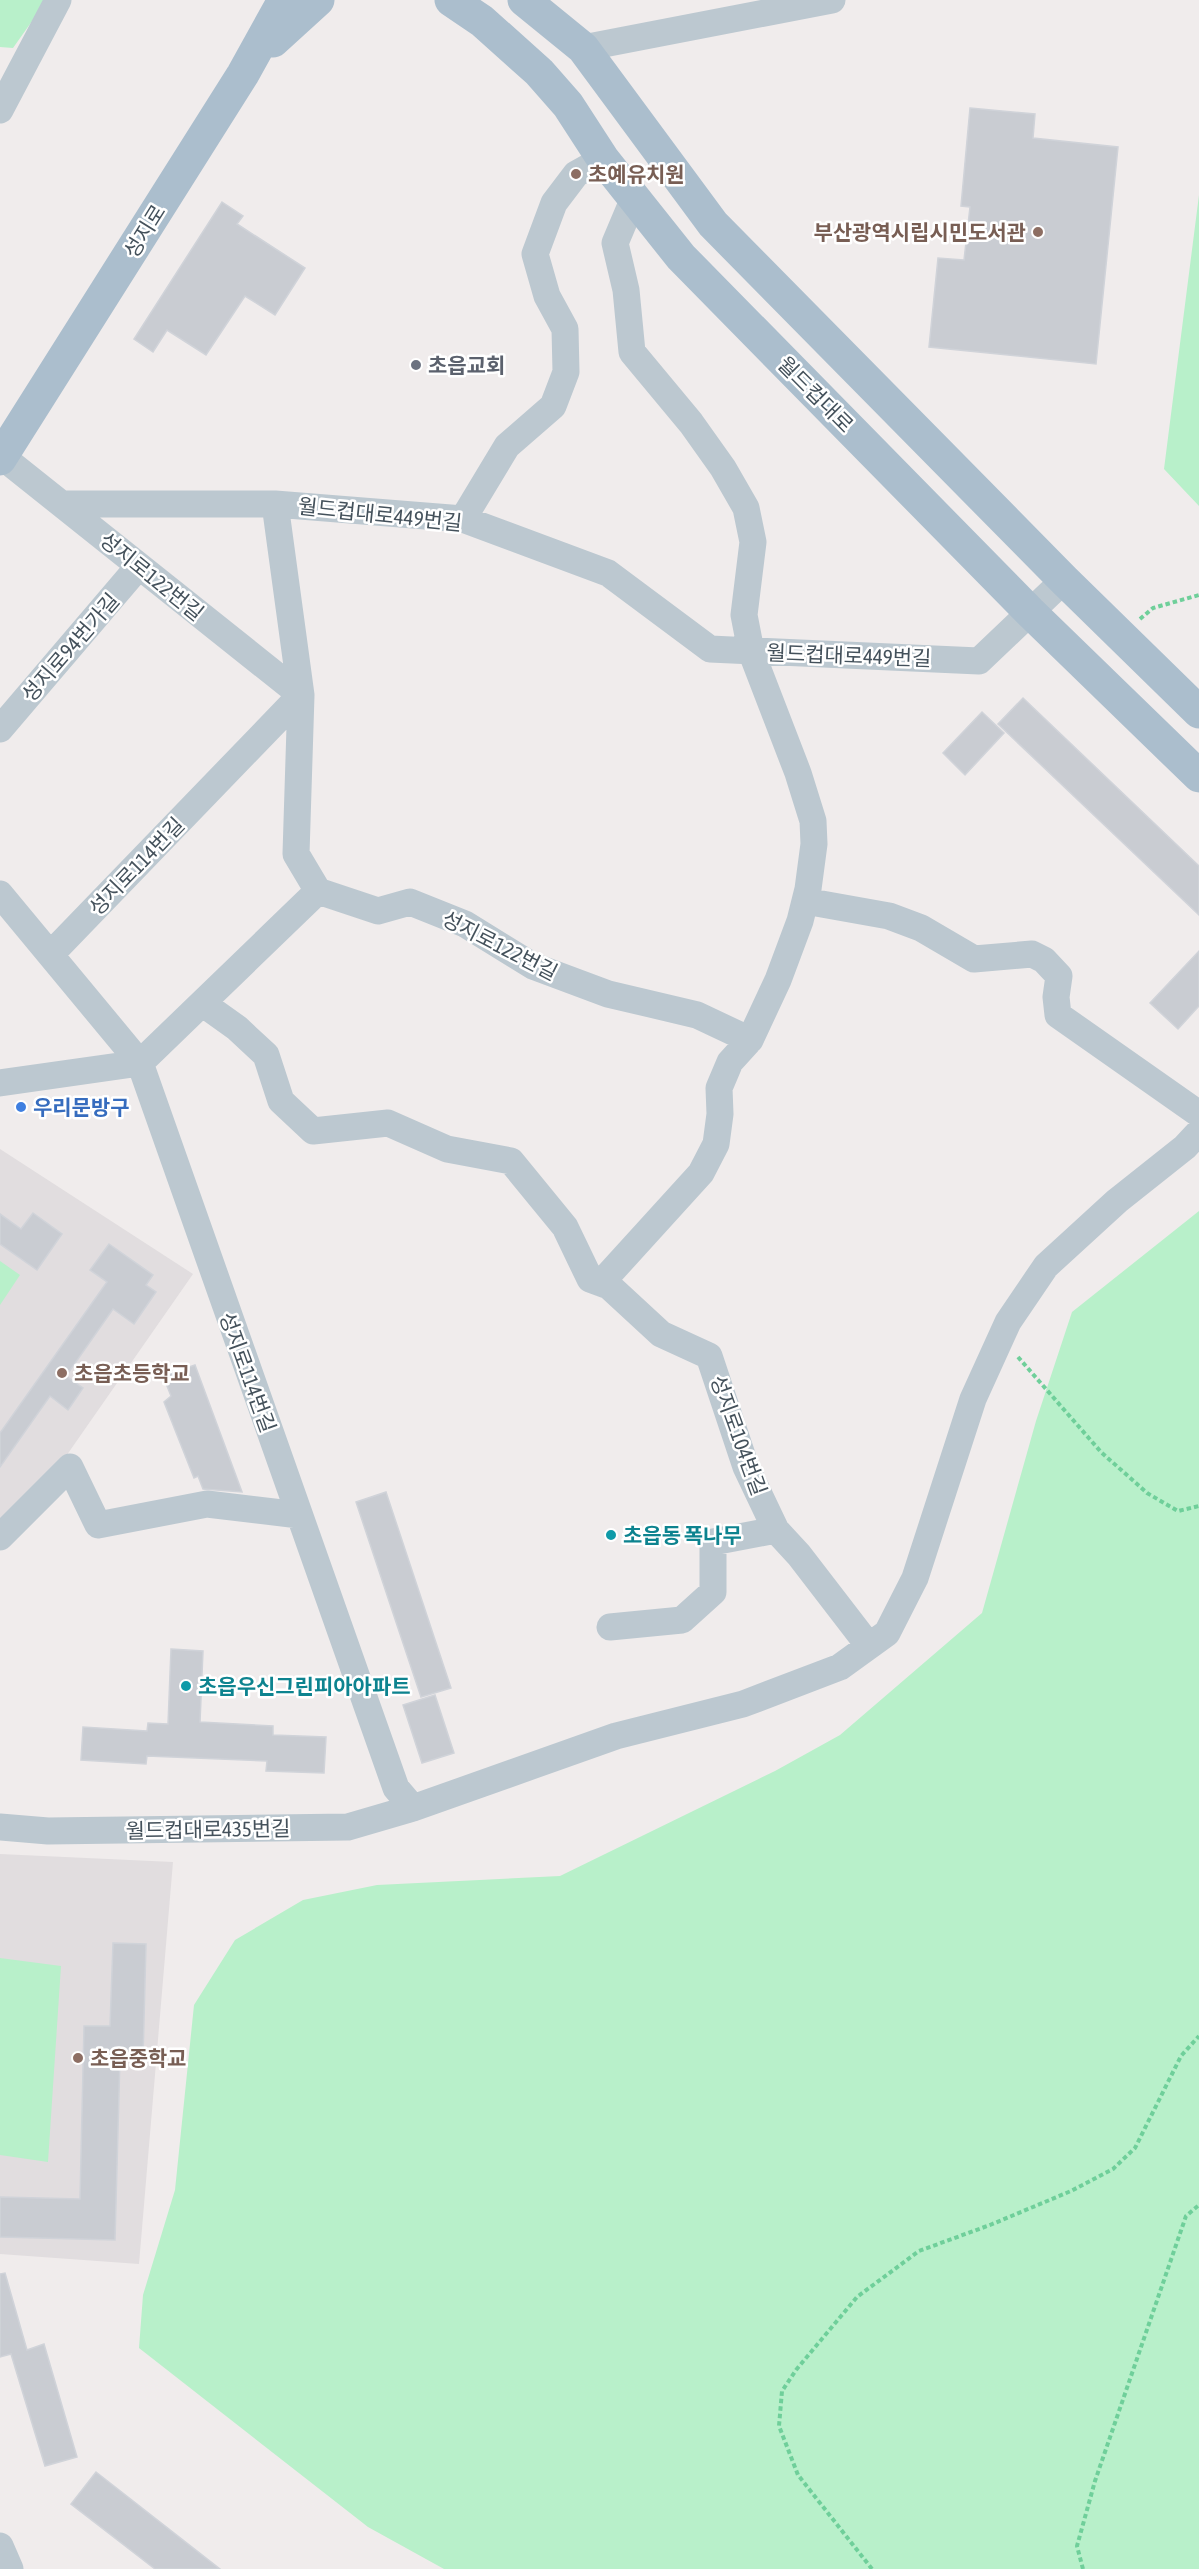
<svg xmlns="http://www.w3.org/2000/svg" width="1199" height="2569" font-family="'Asap Condensed','Noto Sans KR',sans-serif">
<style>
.education{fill:#e1dddf}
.green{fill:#b8f0ca}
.building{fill:#c9ccd2;stroke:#d0d3d9;stroke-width:1.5}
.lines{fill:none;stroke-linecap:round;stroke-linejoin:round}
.path{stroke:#6fcf9a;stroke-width:4;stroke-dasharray:4.5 3;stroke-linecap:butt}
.minor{stroke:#bcc8d0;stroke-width:27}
.major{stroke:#abbecd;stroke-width:33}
.education-dot{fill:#8d6e63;stroke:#fff;stroke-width:2}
.worship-dot{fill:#6b7280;stroke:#fff;stroke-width:2}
.shop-dot{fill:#3f7fe0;stroke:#fff;stroke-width:2}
.culture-dot{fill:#0f9aa8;stroke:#fff;stroke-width:2}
.labels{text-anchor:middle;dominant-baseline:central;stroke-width:5;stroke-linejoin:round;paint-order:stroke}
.education-label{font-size:21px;font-weight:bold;fill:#785e54;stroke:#fff;text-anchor:start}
.street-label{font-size:21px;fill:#44515b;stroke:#fff}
.worship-label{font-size:21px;font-weight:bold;fill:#5b616d;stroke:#fff;text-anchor:start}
.shop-label{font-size:21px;font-weight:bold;fill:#366cbe;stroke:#fff;text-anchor:start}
.culture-label{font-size:21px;font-weight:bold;fill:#0d838f;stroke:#fff;text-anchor:start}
</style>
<rect width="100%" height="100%" fill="#f0ecec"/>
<path class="education" d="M0 1149 193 1274 55 1472 0 1523Z
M0 1854 173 1862 139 2264 0 2254Z"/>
<path class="green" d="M0 0H47L13 48 0 47Z
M1199 195V506L1164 469Z
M1199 1211V2569H444L368 2527 139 2348 143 2295 175 2190 194 2005 235 1940 303 1900 377 1885 560 1876 775 1771 840 1735 982 1613 1036 1421 1072 1312Z
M0 1261 20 1275 0 1305Z
M0 1958 61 1966 48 2162 0 2155Z"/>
<path class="building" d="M970 108 1035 114 1033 138 1118 147 1096 364 929 347 938 258 964 260 970 207 961 206Z
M222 202 243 216 237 224 305 268 275 315 245 296 206 355 167 330 153 352 134 339Z
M1023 698 1199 866V915L998 724Z
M982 712 1004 733 965 775 943 753Z
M1199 951V1006L1178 1029 1150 1003Z
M33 1213 62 1234 37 1270 0 1244V1214L21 1229Z
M109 1244 153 1275 146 1285 156 1292 134 1324 113 1309 66 1376 83 1388 68 1410 50 1396 0 1467V1433L107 1282 90 1270Z
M195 1365 242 1492 203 1489 198 1476 194 1478 164 1402 171 1396 163 1376Z
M386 1492 451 1688 421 1697 356 1502Z
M171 1649 203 1651 200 1722 273 1726V1735L326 1737 324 1773 266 1771 267 1761 147 1756 146 1764 81 1760 83 1727 147 1731 148 1723 168 1724Z
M435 1695 454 1753 422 1763 403 1705Z
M113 1943 146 1944 143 2058 120 2057 115 2240 0 2237V2197L80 2199 84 2026H110Z
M5 2273 27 2350 44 2344 77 2457 45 2466 11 2354 0 2357V2274Z
M96 2472 220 2569H155L71 2504Z"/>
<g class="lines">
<path class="path" d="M1140 619 1153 608 1199 595
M1018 1357 1101 1452 1147 1493 1178 1511 1199 1506
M872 2569 798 2475 779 2426 782 2391 796 2370 857 2297 919 2251 990 2225 1071 2191 1113 2169 1135 2148 1181 2056 1199 2036
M1083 2569 1077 2546 1095 2481 1186 2216 1199 2205"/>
<path class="minor" d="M583 48 832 0
M0 110 58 0
M0 455 301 695
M62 504H275L463 519 608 573 710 649 979 661 1064 580
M275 504 301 695 296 854 318 891 378 911 410 902 465 924 533 966 608 994 697 1015 750 1040
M463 519 507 446 553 406 566 372 565 329 547 296 535 254 554 203 576 174 603 159
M0 729 139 566
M0 894 140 1063 396 1788 413 1808
M805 901 889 916 921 928 974 959 1032 954 1044 960 1059 976 1056 997 1058 1015 1199 1114
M51 954 301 695
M202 1003 237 1028 266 1055 281 1101 313 1131 388 1123 447 1149 511 1161 565 1227 590 1279 609 1286 661 1334 709 1356 746 1467 776 1530 799 1555 869 1646
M0 1083 140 1063 318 891
M601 1283 701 1173 716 1144 720 1114 719 1088 730 1062 750 1040 778 980 800 921 808 889 814 844 813 821 798 773 751 651 744 615 753 542 746 508 723 468 691 423 632 352 626 290 615 243 634 198
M0 1537 70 1467 98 1525 207 1504 299 1515
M610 1627 682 1620 713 1592V1542L776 1530
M0 1827 48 1831 348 1827 413 1808 616 1736 743 1704 840 1667 887 1633 915 1578 973 1399 1008 1322 1046 1266 1117 1201 1185 1147 1199 1132
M0 2546 10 2569"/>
<path class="major" d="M451 0 482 21 539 72 568 105 603 159 681 257 1030 612 1199 776
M524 0 583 48 713 224 1064 580 1199 712
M273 41 318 0
M0 459 243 74 284 0"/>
</g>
<g class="education-dot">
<circle cx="576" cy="174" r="6"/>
<circle cx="1038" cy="232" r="6"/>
<circle cx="62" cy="1373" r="6"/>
<circle cx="78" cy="2058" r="6"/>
</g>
<circle class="worship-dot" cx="416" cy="365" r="6"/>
<circle class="shop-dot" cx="21" cy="1107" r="6"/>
<g class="culture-dot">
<circle cx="611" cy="1535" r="6"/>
<circle cx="186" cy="1686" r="6"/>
</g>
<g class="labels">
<g class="education-label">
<text x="588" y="174">초예유치원</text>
<text x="1026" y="232" text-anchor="end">부산광역시립시민도서관</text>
<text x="74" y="1373">초읍초등학교</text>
<text x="90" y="2058">초읍중학교</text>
</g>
<g class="street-label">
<text transform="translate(144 231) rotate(-58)">성지로</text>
<text transform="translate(816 394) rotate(45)">월드컵대로</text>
<text transform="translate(380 514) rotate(6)">월드컵대로449번길</text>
<text transform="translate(152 576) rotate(39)">성지로122번길</text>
<text transform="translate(70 647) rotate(-49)">성지로94번가길</text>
<text transform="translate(849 655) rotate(2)">월드컵대로449번길</text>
<text transform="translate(136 866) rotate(-46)">성지로114번길</text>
<text transform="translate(500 945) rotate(27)">성지로122번길</text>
<text transform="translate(248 1372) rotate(70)">성지로114번길</text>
<text transform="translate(739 1435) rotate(70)">성지로104번길</text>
<text transform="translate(208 1829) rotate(-1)">월드컵대로435번길</text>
</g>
<g class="worship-label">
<text x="428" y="365">초읍교회</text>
</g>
<g class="shop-label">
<text x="33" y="1107">우리문방구</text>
</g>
<g class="culture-label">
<text x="623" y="1535">초읍동 폭나무</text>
<text x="198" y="1686">초읍우신그린피아아파트</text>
</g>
</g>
</svg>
